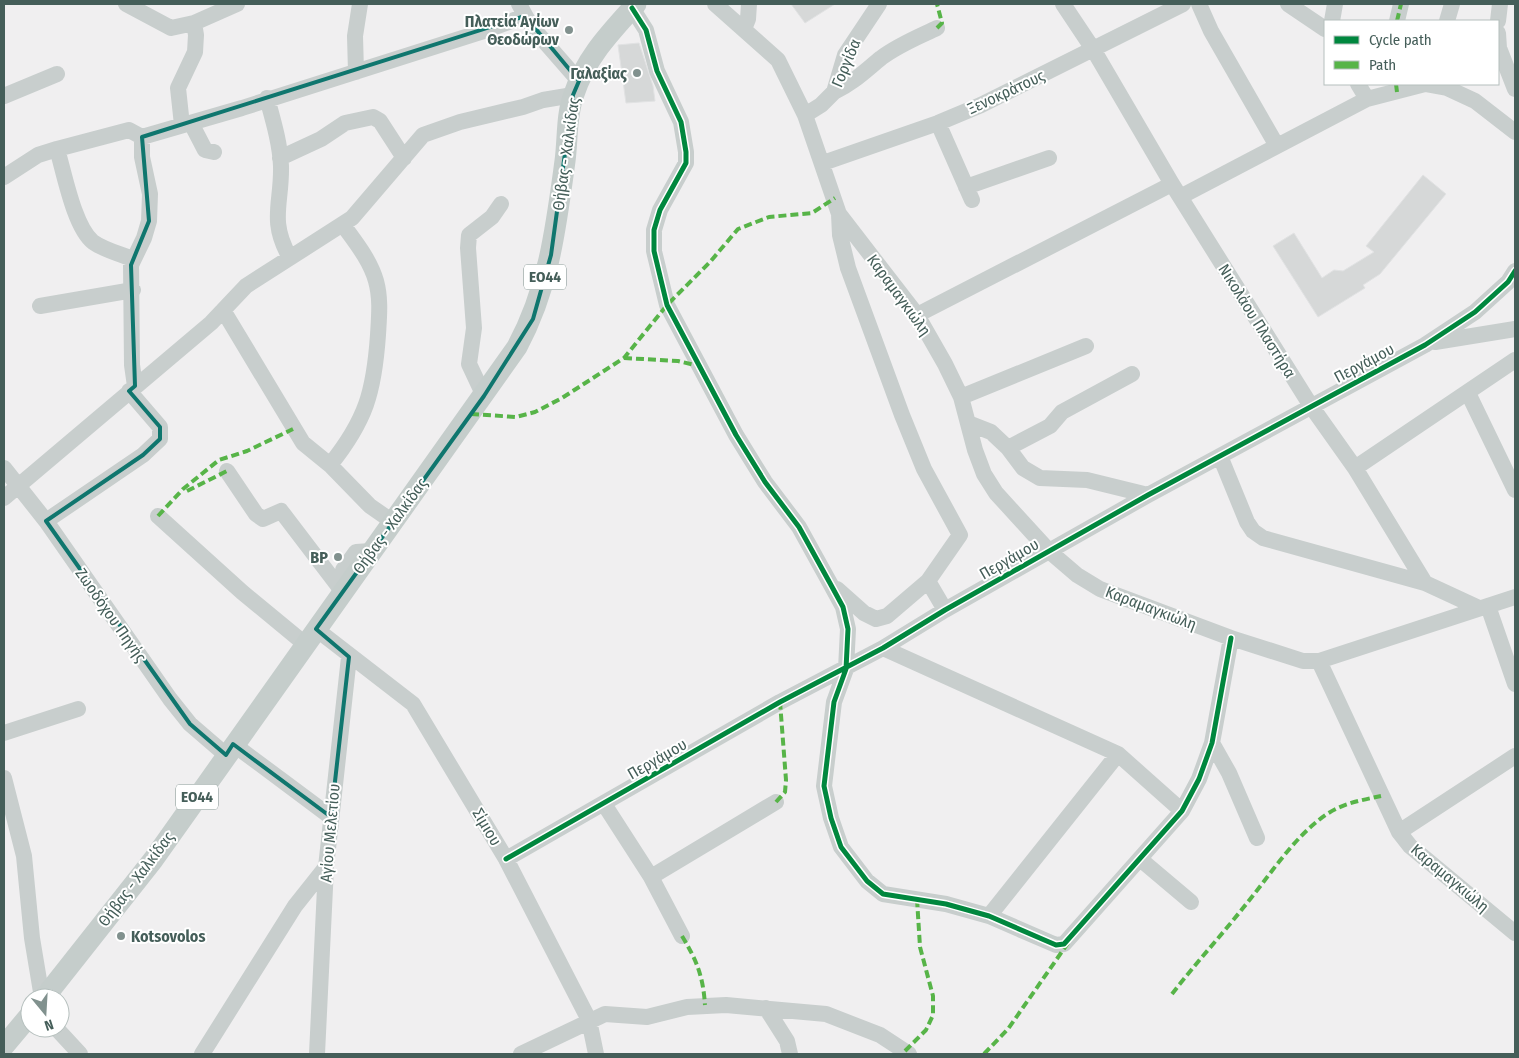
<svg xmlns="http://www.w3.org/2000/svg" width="1519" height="1058" font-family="'Fira Sans Condensed',sans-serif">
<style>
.building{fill:#d6d8d8;stroke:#e1e2e3}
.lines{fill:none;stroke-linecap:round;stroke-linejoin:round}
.minor{stroke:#c8cecd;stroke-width:16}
.major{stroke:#c5cdcb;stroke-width:21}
.quiet{stroke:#57b448;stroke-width:4;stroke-dasharray:8 4;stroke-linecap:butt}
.cycleway-casing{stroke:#fff;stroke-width:8}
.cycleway{stroke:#00873e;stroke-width:5}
.marked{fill:none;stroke:#0f766e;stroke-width:4;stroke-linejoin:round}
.poi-dot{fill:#81918e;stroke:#fff;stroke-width:2}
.labels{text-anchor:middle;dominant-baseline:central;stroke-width:4;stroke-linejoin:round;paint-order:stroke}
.shield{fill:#fff;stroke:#7d8e8b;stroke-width:1}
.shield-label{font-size:15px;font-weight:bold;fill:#455e59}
.poi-label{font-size:16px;font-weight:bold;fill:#455e59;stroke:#fff;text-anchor:end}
.street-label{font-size:16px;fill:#455e59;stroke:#fff}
</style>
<rect width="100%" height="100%" fill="#f0eff0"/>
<path class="building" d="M791 4H835L805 23Z
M639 43 653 86 655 101 626 103 618 45Z
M1423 175 1446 194 1380 274 1363 285 1365 288 1318 317 1273 246 1294 233 1322 278 1334 270 1343 271 1374 252 1366 246Z"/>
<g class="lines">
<path class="minor" d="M126 4 171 28 194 23 237 4
M519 4 531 26 579 81
M715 4 778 60 805 115 839 214 840 235 848 268 902 415 924 469 960 535 928 581 945 610
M1063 4 1093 49 1172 184 1311 406 1355 468 1425 583 1479 608
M1199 4 1211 31 1277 146
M1288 4 1325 29
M632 8 646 30 657 71 681 122 686 152V163L660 210 654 230V251L667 305 736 435 765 482 799 527 831 585 843 607 848 629 846 669 834 702 824 786 831 818 841 847 867 881 883 894 946 904 989 916 1056 945 1064 944 1182 811 1199 779 1212 743 1231 638
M1332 21 1335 4
M1397 21 1401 4
M1447 21 1452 4
M1498 21 1500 4
M744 29 748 19 749 4
M1498 33 1499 48 1515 89
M356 72 355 36 360 4
M1358 84 1367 99
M834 92C853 83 865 71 881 58 898 45 918 37 937 28
M4 96 57 74
M267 98C273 120 280 143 281 166 282 203 269 220 289 256
M805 115 821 105 834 92 845 55 879 4
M191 123 205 150 214 152
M938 123 972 200
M182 125 178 88 195 52 196 35 194 23
M57 149C64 172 74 227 93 242 104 250 120 254 133 259
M280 158 321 139 345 123 373 117 380 121 404 158
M823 163 938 123 981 105 1183 4
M4 177 38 155 57 149 129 130 142 137
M966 187 1049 158
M1180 197 1367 99 1425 84 1447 88 1475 101 1515 132
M839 214 917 315 945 364 961 397 975 450 984 474 996 493 1049 551 1077 575 1100 589 1231 638 1303 661H1319L1399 832 1410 846 1515 933
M40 306 133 290
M223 310 303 443 330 465 370 506 393 522
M917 315 1172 184
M1435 342 1515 329
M135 386 132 365 131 265 144 238 149 221 150 194 142 157V137L242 108 481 32 525 16
M1468 393 1515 490
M484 396 469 364 474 328 468 248 469 235 492 217 501 204
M961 397 1086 346
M968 423 991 432 1008 448 1023 468 1040 478 1087 480 1148 495
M1008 448 1050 426 1062 412 1132 374
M1220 456 1247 522 1253 531 1263 538 1425 583
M330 465C366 420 374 392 378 335 379 317 381 299 376 281 370 260 356 243 343 225
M4 468 46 521 170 699 190 724 226 755
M1355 468 1515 360
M227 471 256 514 263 519 281 511 342 591
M4 498 211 323 246 286 352 218 423 135 460 122 523 107 543 100 573 95
M158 516 242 592 305 644
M46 521 143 455 160 439V427L129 391
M346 586 343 570 356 552 371 551
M837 589 864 613 876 619 887 616 928 581
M1488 606 1515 684
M316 629 413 704 506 859 589 1020 596 1054
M883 648 1118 754 1182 811
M1319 661 1515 597
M4 733 78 709
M1212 743 1229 773 1257 838
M233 744 331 817
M4 778 24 856 32 938 42 998
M604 804 651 877 682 936
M1399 832 1515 756
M506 859 780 702 883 648 945 610 1148 495 1425 345 1475 312 1508 282 1515 271
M1140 859 1191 902
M651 877 776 802
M989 916 1118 754
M766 1008 787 1041 790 1054
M56 1028 80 1054
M202 1054 295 906 326 867
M317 1054 326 867 349 657
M521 1054 605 1014 647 1017 687 1007 726 1005 826 1014 880 1035 909 1054"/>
<path class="major" d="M44 998 153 860 517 347C549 288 556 227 565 161 568 139 566 115 574 94 586 57 611 32 636 4
M4 1046 30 1015"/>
<path class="quiet" d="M1397 21 1401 4
M937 28 942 23 937 4
M1396 84 1397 92
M624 358 678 361 699 366
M471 414 516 417 535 412 562 398 624 358 667 305 710 262 738 229 769 217 812 213 835 198
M187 491 227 471
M158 516 183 489 219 460 247 451 293 429
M776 802 785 792 786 780 780 702
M682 936C697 961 703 976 705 1005
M1172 994C1195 964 1220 937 1243 908 1269 877 1293 837 1327 814 1344 803 1362 800 1381 796
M905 1051 926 1030 933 1015V996L920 947 917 899
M984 1054 1008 1029 1068 943"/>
<defs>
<path id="cycleway" d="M632 8 646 30 657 71 681 122 686 152V163L660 210 654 230V251L667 305 736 435 765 482 799 527 831 585 843 607 848 629 846 669 834 702 824 786 831 818 841 847 867 881 883 894 946 904 989 916 1056 945 1064 944 1182 811 1199 779 1212 743 1231 638
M506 859 780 702 883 648 945 610 1148 495 1425 345 1475 312 1508 282 1515 271"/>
</defs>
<use href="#cycleway" class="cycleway-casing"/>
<use href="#cycleway" class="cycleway"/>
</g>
<path class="marked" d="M525 16 579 81 573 95 551 255 533 319 484 396 316 629 349 657 331 817 233 744 226 755 190 724 46 521 143 455 160 439V427L129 391 135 386 131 265 149 221 142 137Z"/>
<g class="poi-dot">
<circle cx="569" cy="30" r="5"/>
<circle cx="637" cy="73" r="5"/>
<circle cx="338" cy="557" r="5"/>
<circle cx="121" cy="936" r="5"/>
</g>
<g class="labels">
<g class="shield">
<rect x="524" y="264.5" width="42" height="25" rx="4"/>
<rect x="176" y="784.5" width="42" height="25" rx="4"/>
</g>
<g class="shield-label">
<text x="545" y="277">ΕΟ44</text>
<text x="197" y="797">ΕΟ44</text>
</g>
<g class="poi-label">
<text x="559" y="21">Πλατεία Αγίων<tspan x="559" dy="18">Θεοδώρων</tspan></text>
<text x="627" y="73">Γαλαξίας</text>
<text x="328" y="557">BP</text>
<text x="131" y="936" text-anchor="start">Kotsovolos</text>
</g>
<g class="street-label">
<text transform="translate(846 63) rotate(-67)">Γοργίδα</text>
<text transform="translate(1006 92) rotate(-25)">Ξενοκράτους</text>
<text transform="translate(566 154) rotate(-82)">Θήβας - Χαλκίδας</text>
<text transform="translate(899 295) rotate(54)">Καραμαγκιώλη</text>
<text transform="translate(1257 321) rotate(58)">Νικολάου Πλαστήρα</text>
<text transform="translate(1364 363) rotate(-28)">Περγάμου</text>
<text transform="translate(390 526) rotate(-54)">Θήβας - Χαλκίδας</text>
<text transform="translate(1009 559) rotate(-30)">Περγάμου</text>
<text transform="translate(1151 608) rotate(21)">Καραμαγκιώλη</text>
<text transform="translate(111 615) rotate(55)">Ζωοδόχου Πηγής</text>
<text transform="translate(657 759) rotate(-30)">Περγάμου</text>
<text transform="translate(487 827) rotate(59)">Σίμιου</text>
<text transform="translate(330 833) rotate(-85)">Αγίου Μελετίου</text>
<text transform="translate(1450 878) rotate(40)">Καραμαγκιώλη</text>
<text transform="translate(136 879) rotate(-53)">Θήβας - Χαλκίδας</text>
</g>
</g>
<rect width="1519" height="1058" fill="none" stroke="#455e59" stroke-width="10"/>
<rect x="1324" y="20" width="175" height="65" fill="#ffffff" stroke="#b5bfbd"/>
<rect x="1334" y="36" width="25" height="8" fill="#00873e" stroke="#b5bfbd"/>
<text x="1369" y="45" font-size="15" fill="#455e59">Cycle path</text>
<rect x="1334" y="61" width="25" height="8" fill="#57b448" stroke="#b5bfbd"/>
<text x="1369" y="70" font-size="15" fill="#455e59">Path</text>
<g transform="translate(45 1013) rotate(162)"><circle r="24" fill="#ffffff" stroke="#b5bfbd"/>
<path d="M0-4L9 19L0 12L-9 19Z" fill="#81918e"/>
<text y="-8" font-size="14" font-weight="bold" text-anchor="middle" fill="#455e59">N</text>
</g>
</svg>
